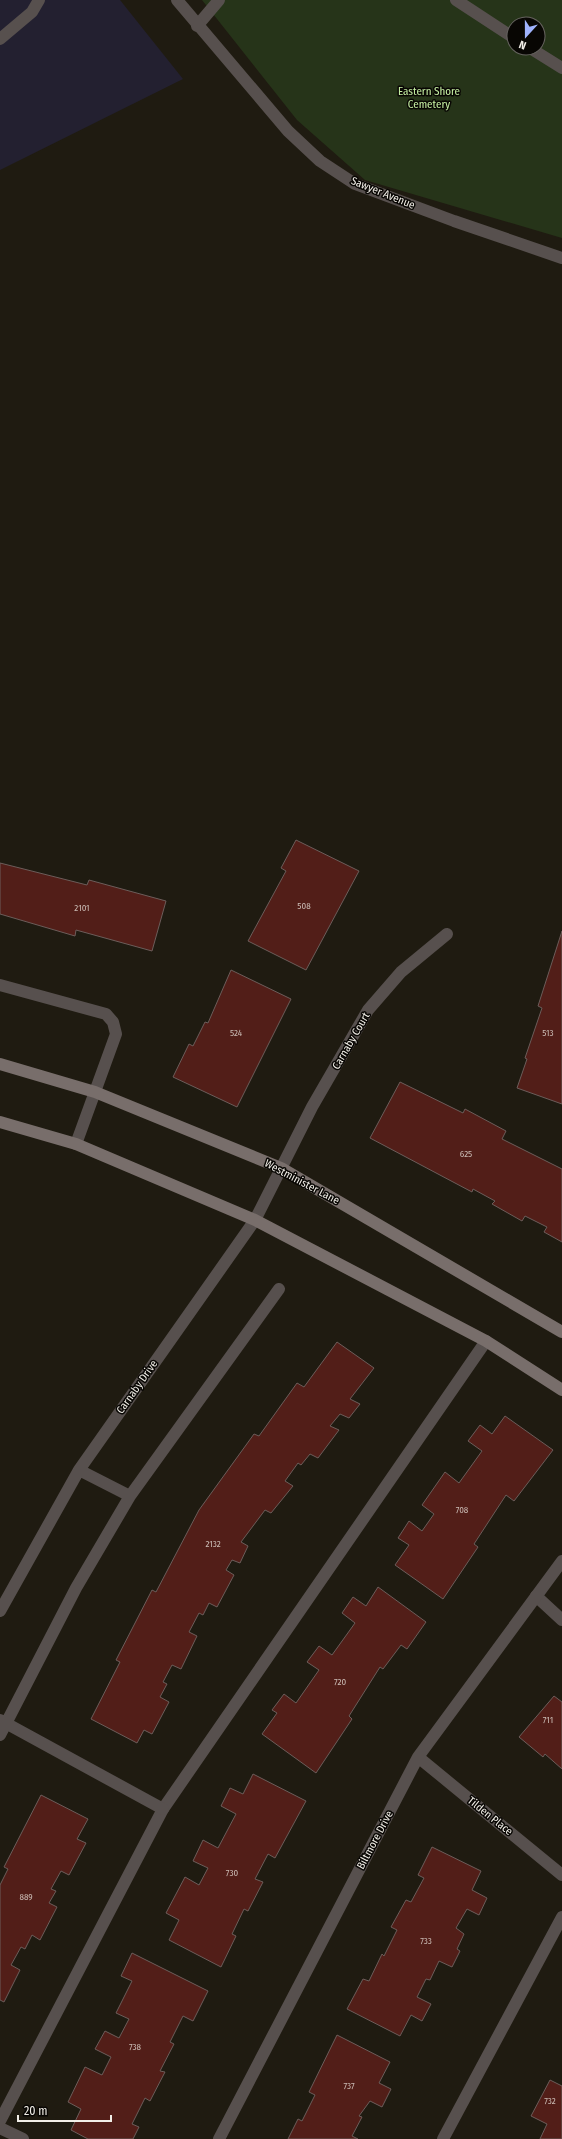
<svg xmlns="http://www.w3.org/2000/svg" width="562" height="2139" font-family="'Fira Sans Condensed',sans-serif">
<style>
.commercial{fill:#232030}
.green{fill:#263419;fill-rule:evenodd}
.building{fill:#521e18;stroke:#6c5d5a}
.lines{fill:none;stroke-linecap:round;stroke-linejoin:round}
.lane{stroke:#57504e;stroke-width:12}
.street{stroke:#57504e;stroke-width:12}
.secondary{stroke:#786e6b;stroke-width:12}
.labels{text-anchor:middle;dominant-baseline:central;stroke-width:3;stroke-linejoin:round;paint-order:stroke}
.number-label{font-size:9px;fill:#cabbb4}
.park-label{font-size:11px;fill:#c7f1a4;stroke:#080603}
.street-label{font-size:11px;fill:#f2efe8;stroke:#080603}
</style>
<rect width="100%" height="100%" fill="#1f1b11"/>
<path class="commercial" d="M0 0H120L183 79 0 170Z"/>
<path class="green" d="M202 0H562V238L365 180 297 120ZM514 24H538V48H514Z"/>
<path class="building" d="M296 840 359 871 306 970 248 941 286 871 281 868Z
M0 863 87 885 89 880 166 901 152 951 76 930 75 936 0 914Z
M562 931V1104L517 1088 527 1059 525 1058 542 1008 538 1006Z
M231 970 291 999 237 1107 173 1077 189 1044 193 1046 205 1022 208 1023Z
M400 1082 463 1113 465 1109 506 1131 502 1139 562 1169V1242L544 1232 547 1227 525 1216 522 1221 492 1204 495 1201 473 1189 472 1192 370 1138Z
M337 1342 374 1368 350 1399 360 1404 349 1418 340 1414 330 1426 339 1430 318 1458 310 1454 301 1465 298 1463 285 1481 293 1486 271 1513 265 1510 241 1542 248 1546 240 1563 232 1560 226 1570 234 1575 217 1607 209 1603 203 1615 199 1613 189 1632 197 1636 181 1669 172 1665 163 1682 167 1684 160 1697 169 1702 152 1734 144 1730 137 1743 91 1719 120 1662 116 1660 152 1590 156 1592 199 1510 254 1434 259 1436 297 1383 304 1387Z
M505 1416 553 1450 514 1501 506 1495 474 1544 478 1547 443 1599 395 1565 409 1545 398 1538 409 1521 422 1531 434 1514 422 1505 445 1472 459 1483 482 1451 468 1441 480 1425 492 1434Z
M378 1587 426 1622 407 1649 401 1645 383 1669 380 1667 349 1716 352 1719 316 1773 262 1734 277 1713 272 1710 284 1694 296 1703 319 1670 307 1662 319 1646 332 1655 355 1623 342 1613 353 1597 366 1606Z
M554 1696 562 1702V1769L545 1754 543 1757 519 1737Z
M253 1774 306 1801 275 1858 268 1854 255 1879 263 1882 248 1911 244 1909 232 1934 236 1936 221 1967 169 1940 179 1920 166 1913 185 1877 199 1885 208 1868 193 1861 203 1840 218 1848 236 1814 221 1806 230 1788 243 1794Z
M41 1795 88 1819 77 1839 86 1843 69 1875 61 1871 51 1889 56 1891 49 1903 57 1907 40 1940 32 1935 25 1949 21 1947 11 1965 20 1970 4 2002 0 2000V1885L8 1869 4 1867Z
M432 1847 481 1871 472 1890 487 1898 479 1915 467 1909 456 1928 464 1934 457 1949 460 1951 452 1967 439 1961 430 1980 426 1979 417 1997 431 2004 422 2021 411 2015 400 2036 347 2009 363 1979 369 1981 382 1954 384 1956 397 1930 391 1927 406 1900 411 1902 424 1878 418 1875Z
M132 1953 208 1991 193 2021 183 2016 170 2042 174 2044 160 2071 165 2072 150 2101 145 2098 132 2124 139 2127 133 2139H88L71 2130 81 2109 68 2102 85 2067 102 2075 111 2057 95 2049 105 2031 119 2038 129 2019 116 2013 132 1981 121 1976Z
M337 2035 390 2062 379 2083 391 2089 382 2107 370 2101 359 2116 362 2117 352 2136 358 2139H288L298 2119 302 2121 315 2095 309 2092Z
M550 2080 562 2086V2139H540L547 2124 531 2116Z"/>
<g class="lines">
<path class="lane" d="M456 0 514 38
M197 26 219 0
M0 39 32 12 39 0
M530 48 562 68
M536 1596 562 1620
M0 2121 163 1809 486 1341
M0 2128 23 2139
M443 2139 562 1917"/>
<path class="street" d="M177 0 288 131 320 161 355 184 454 221 562 258
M0 985 106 1014 113 1022 116 1034 76 1144
M79 1470 130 1496
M0 1611 79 1470 255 1220 312 1107 368 1010 401 972 447 934
M0 1720 163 1809
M0 1735 76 1588 130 1496 279 1289
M418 1757 562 1875
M219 2139 418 1757 562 1561"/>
<path class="secondary" d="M0 1064 95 1092 281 1168 562 1332
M0 1122 76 1144 255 1220 486 1341 562 1390"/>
</g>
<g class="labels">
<g class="number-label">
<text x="304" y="906">508</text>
<text x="82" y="908">2101</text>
<text x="236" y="1033">524</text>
<text x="548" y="1033">513</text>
<text x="466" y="1154">625</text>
<text x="462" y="1510">708</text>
<text x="213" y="1544">2132</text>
<text x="340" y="1682">720</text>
<text x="548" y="1720">711</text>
<text x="232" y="1873">730</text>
<text x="26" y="1897">889</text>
<text x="426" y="1941">733</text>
<text x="135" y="2047">738</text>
<text x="349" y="2086">737</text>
<text x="550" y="2101">732</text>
</g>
<g class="park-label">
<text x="429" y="91">Eastern Shore<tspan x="429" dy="13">Cemetery</tspan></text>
</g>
<g class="street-label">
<text transform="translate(383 193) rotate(22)">Sawyer Avenue</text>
<text transform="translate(351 1041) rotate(-60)">Carnaby Court</text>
<text transform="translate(302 1182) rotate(28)">Westminister Lane</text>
<text transform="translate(137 1387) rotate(-55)">Carnaby Drive</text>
<text transform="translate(490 1816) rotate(39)">Tilden Place</text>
<text transform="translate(375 1840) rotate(-62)">Biltmore Drive</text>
</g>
</g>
<g transform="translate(526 36) rotate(201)"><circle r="19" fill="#080603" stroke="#66635f"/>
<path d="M0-3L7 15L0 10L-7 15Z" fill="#a0b3fd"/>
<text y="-6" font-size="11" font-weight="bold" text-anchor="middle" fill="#f2efe8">N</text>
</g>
<path d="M18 2115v6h93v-6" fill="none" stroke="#f2efe8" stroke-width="2"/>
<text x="24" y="2115" font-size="12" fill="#f2efe8" stroke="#080603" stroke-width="3" paint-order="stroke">20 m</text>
</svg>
